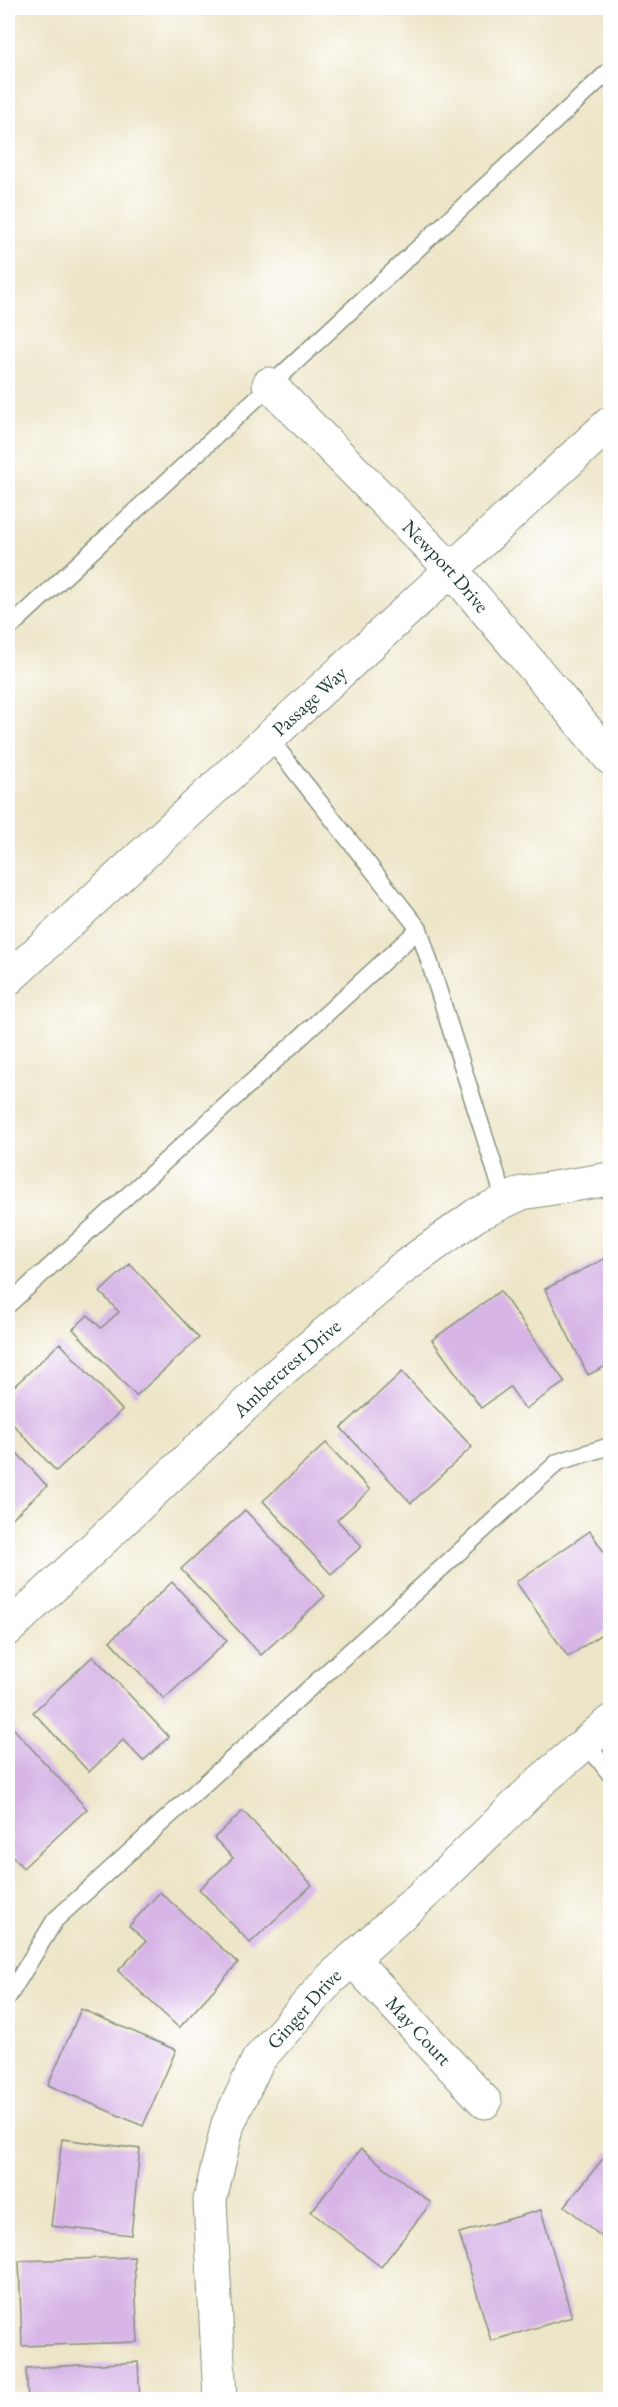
<svg xmlns="http://www.w3.org/2000/svg" width="618" height="2407" font-family="'EB Garamond',serif">
<style>
.building{fill:#d7b5e6}
.lines{fill:none;stroke-linecap:round;stroke-linejoin:round}
.lane-casing{stroke:#86917e;stroke-width:19}
.street-casing{stroke:#86917e;stroke-width:35}
.lane{stroke:#fff;stroke-width:16}
.street{stroke:#fff;stroke-width:33}
.labels{text-anchor:middle;dominant-baseline:central;stroke-width:4.5;stroke-linejoin:round;paint-order:stroke}
.street-label{font-size:20px;fill:#1f3d34;stroke:#fff}
</style>
<rect width="100%" height="100%" fill="#fff"/>
<filter id="ink" filterUnits="userSpaceOnUse"><feTurbulence type="fractalNoise" baseFrequency=".0167" numOctaves="2"/><feDisplacementMap in="SourceGraphic" scale="12" xChannelSelector="R" yChannelSelector="G"/><feConvolveMatrix kernelMatrix="1 2 1 2 8 2 1 2 1" color-interpolation-filters="sRGB"/></filter>
<filter id="wash" filterUnits="userSpaceOnUse"><feTurbulence type="fractalNoise" baseFrequency=".008" numOctaves="4" result="noise"/><feDisplacementMap in="SourceGraphic" scale="24" xChannelSelector="R" yChannelSelector="G"/><feGaussianBlur stdDeviation="1.35" result="paint"/><feColorMatrix in="noise" values="0 0 0 0 0 0 0 0 0 0 0 0 0 0 0 0 0 1.4 0 .05"/><feComposite in="paint" operator="in"/></filter>
<g filter="url(#wash)">
<rect width="100%" height="100%" fill="#ede5c7"/>
<g id="blocks">
<path class="building" d="M610 1256V1364L588 1375 545 1289Z
M130 1264 199 1338 136 1396 73 1329 88 1315 101 1328 119 1312 100 1292Z
M500 1291 565 1382 525 1409 510 1387 481 1408 432 1340Z
M60 1343 122 1410 56 1471 8 1419V1392Z
M402 1372 472 1447 411 1503 341 1428Z
M8 1443 47 1486 8 1522Z
M326 1443 370 1490 337 1520 362 1546 331 1574 263 1501Z
M245 1510 325 1596 261 1655 181 1569Z
M590 1531 610 1561V1628L568 1657 516 1582Z
M172 1582 227 1641 164 1699 110 1641Z
M93 1656 169 1737 143 1761 123 1740 89 1772 33 1712Z
M13 1728 87 1809 23 1868 8 1851V1733Z
M243 1811 312 1885 250 1943 199 1889 233 1858 214 1838Z
M160 1892 238 1963 179 2028 118 1971 146 1941 129 1926Z
M81 2009 176 2050 143 2126 48 2085Z
M62 2139 140 2149 131 2235 51 2226Z
M361 2149 431 2203 381 2267 311 2212Z
M610 2150V2244L565 2206Z
M541 2210 572 2317 491 2341 459 2233Z
M134 2257 138 2342 22 2346 19 2261Z
M138 2362 140 2400H28L26 2368Z"/>
</g>
</g>
<g filter="url(#ink)">
<use href="#blocks" fill-opacity="0" stroke="#86917e" stroke-width="1.5"/>
<g class="lines">
<defs>
<path id="lane" d="M8 629 610 70
M269 738 419 929
M8 1305 419 929 505 1201
M586 1743 610 1774
M8 1997 55 1920 558 1462 610 1446"/>
<g id="street">
<path id="s1" d="M269 384 451 569 610 758"/>
<path id="s2" d="M8 979 610 423"/>
<path id="s3" d="M8 1629 280 1372 400 1270 476 1215 522 1193 610 1179"/>
<path id="s4" d="M352 1959 485 2102"/>
<path id="s5" d="M220 2400 210 2200 228 2124 258 2060 329 1980 434 1885 541 1781 610 1722"/>
</g>
</defs>
<use href="#lane" class="lane-casing"/>
<use href="#street" class="street-casing"/>
<use href="#lane" class="lane"/>
<use href="#street" class="street"/>
</g>
</g>
<g class="labels">
<g class="street-label">
<text stroke="none"><textPath href="#s1" startOffset="254">Newport Drive</textPath></text>
<text stroke="none"><textPath href="#s2" startOffset="410">Passage Way</textPath></text>
<text stroke="none"><textPath href="#s3" startOffset="382">Ambercrest Drive</textPath></text>
<text stroke="none"><textPath href="#s5" startOffset="418">Ginger Drive</textPath></text>
<text stroke="none"><textPath href="#s4" startOffset="98">May Court</textPath></text>
</g>
</g>
<rect width="618" height="2407" fill="none" stroke="#fff" stroke-width="30"/>
</svg>
